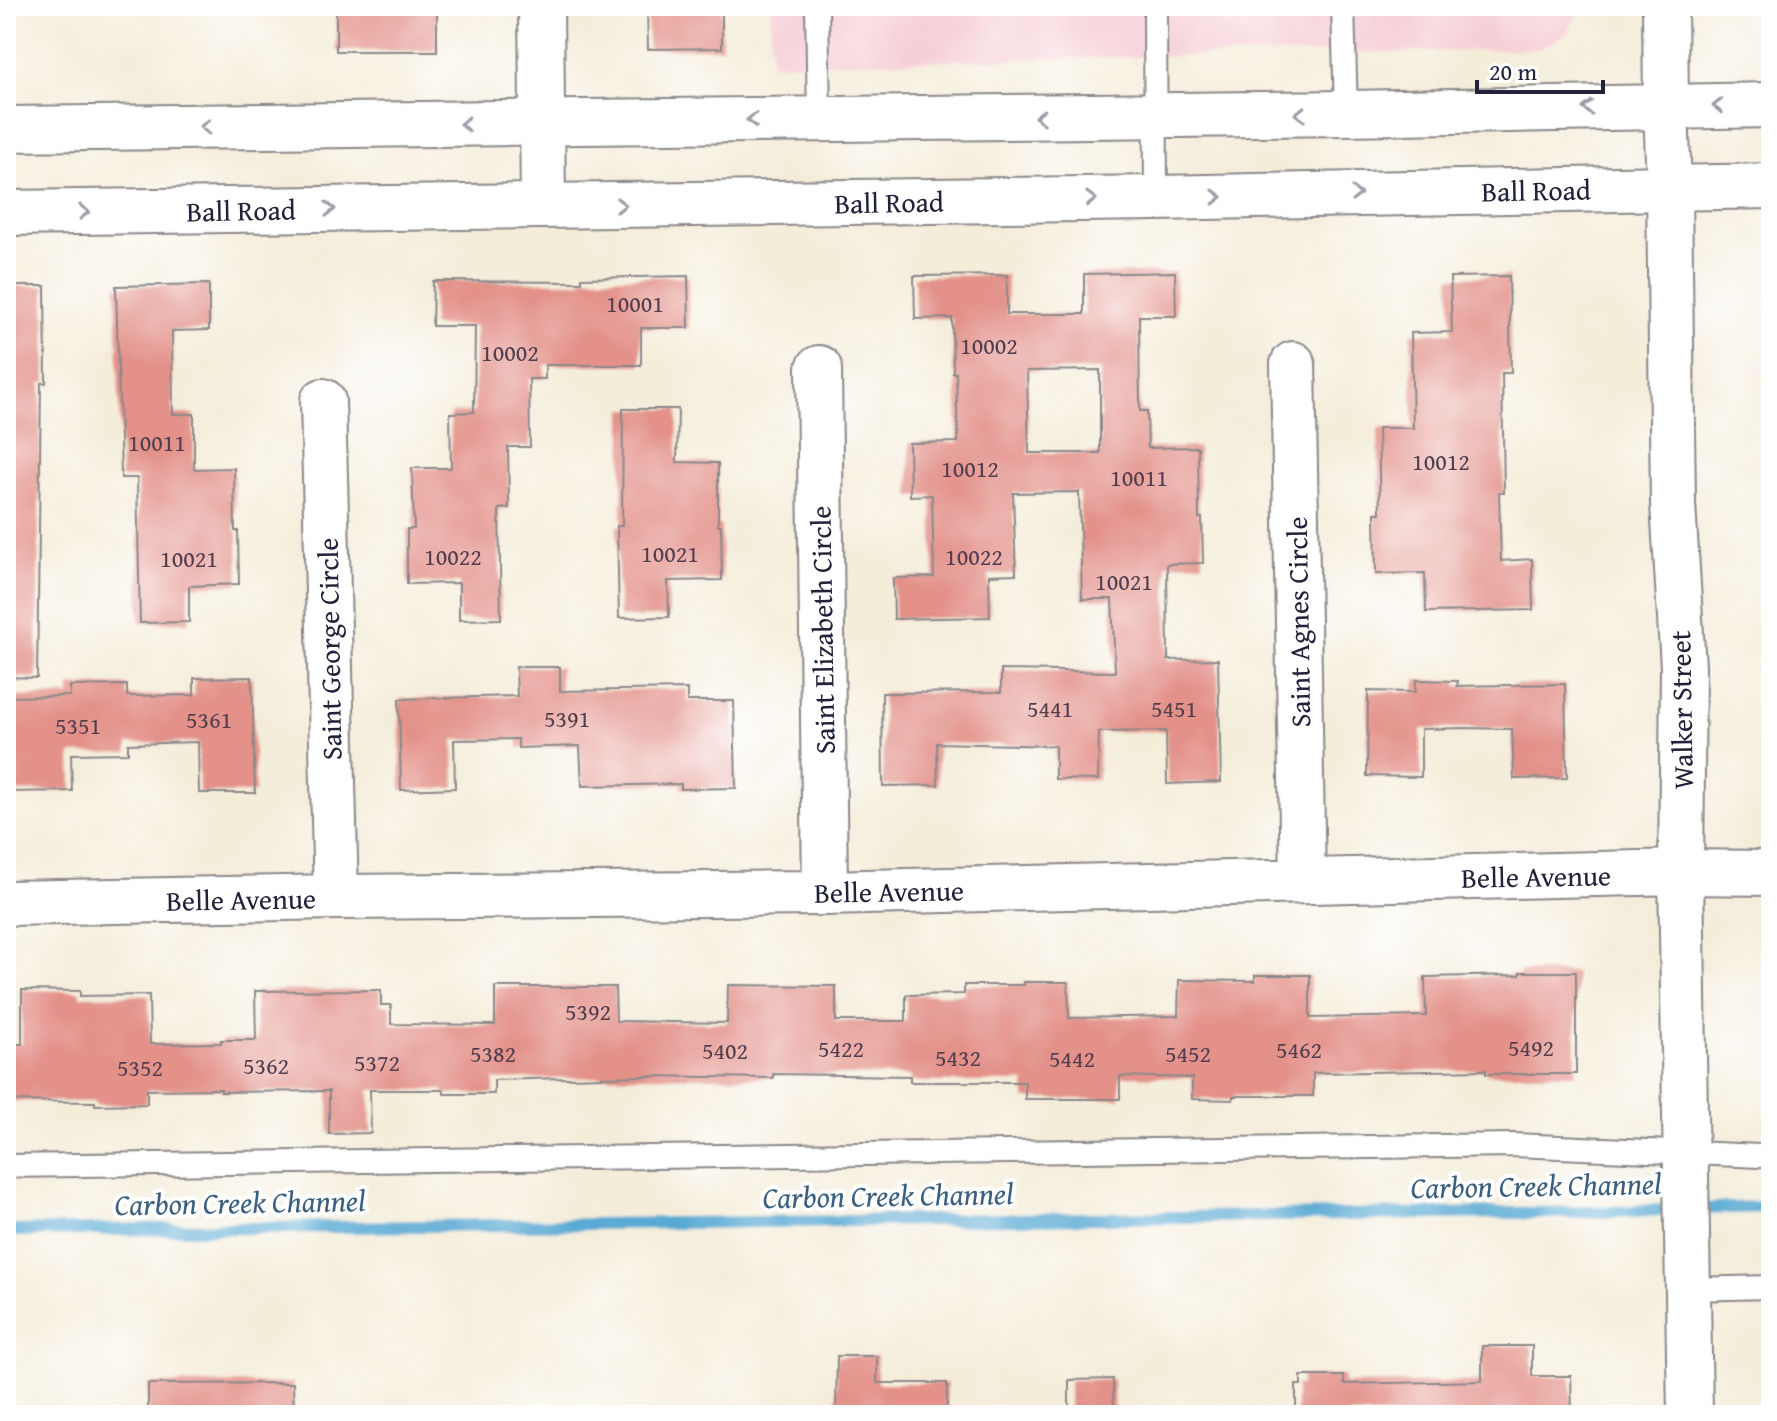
<svg xmlns="http://www.w3.org/2000/svg" width="1777" height="1421" font-family="'Gentium Book Plus',serif">
<style>
.built{fill:#f6cfd7}
.lines{fill:none;stroke-linecap:round;stroke-linejoin:round}
.stream{stroke:#58a9d3;stroke-width:12}
.building{fill:#e39189;fill-rule:evenodd}
.lane-casing{stroke:#8b888a;stroke-width:26}
.street-casing{stroke:#8b888a;stroke-width:48}
.secondary-casing{stroke:#8b888a;stroke-width:48}
.primary-casing{stroke:#8b888a;stroke-width:48}
.lane{stroke:#fff;stroke-width:22}
.street{stroke:#fff;stroke-width:44}
.secondary{stroke:#fff;stroke-width:44}
.primary{stroke:#fff;stroke-width:44}
.oneway{stroke:#9c9ca7}
.labels{text-anchor:middle;dominant-baseline:central;stroke-width:8;stroke-linejoin:round;paint-order:stroke}
.number-label{font-size:24px;fill:#523e4e}
.street-label{font-size:28px;fill:#22223b;stroke:#fff}
.water-label{font-size:30px;font-style:italic;fill:#3a5f7f;stroke:#fff}
</style>
<rect width="100%" height="100%" fill="#fff"/>
<filter id="ink" filterUnits="userSpaceOnUse"><feTurbulence type="fractalNoise" baseFrequency=".0125" numOctaves="2"/><feDisplacementMap in="SourceGraphic" scale="16" xChannelSelector="R" yChannelSelector="G"/><feConvolveMatrix kernelMatrix="1 2 1 2 8 2 1 2 1" color-interpolation-filters="sRGB"/></filter>
<filter id="wash" filterUnits="userSpaceOnUse"><feTurbulence type="fractalNoise" baseFrequency=".006" numOctaves="4" result="noise"/><feDisplacementMap in="SourceGraphic" scale="32" xChannelSelector="R" yChannelSelector="G"/><feGaussianBlur stdDeviation="1.8" result="paint"/><feColorMatrix in="noise" values="0 0 0 0 0 0 0 0 0 0 0 0 0 0 0 0 0 1.4 0 .05"/><feComposite in="paint" operator="in"/></filter>
<g filter="url(#wash)">
<rect width="100%" height="100%" fill="#f4edda"/>
<path class="built" d="M771 6H1579V10L1567 34 1539 49 771 64Z"/>
<g class="lines">
<path class="stream" d="M6 1231 1600 1212 1764 1207 1771 1205"/>
</g>
<g id="blocks">
<path class="building" d="M336 6H437V51H336Z
M647 6H722V48L648 49Z
M1175 272 1176 316H1139L1140 411H1147L1148 448 1198 447 1199 518H1202L1203 563 1167 564 1168 660 1218 659 1221 782 1167 784 1166 731 1099 732 1098 780 1055 779V746L937 743 938 785 883 786 882 693 1001 692V670L1115 672 1112 599H1082L1079 492 1013 493 1016 574 989 575 990 617 894 619 893 578 934 577 932 495 910 496 909 443 958 442 956 373H953L952 318 915 319 914 276 1007 275V314H1084V274ZM1100 370V453H1029L1027 371Z
M688 276 689 328H641V365H545V379H529L530 447H508L509 508 499 509 501 619 459 620V583L407 584V529H414L412 468H451L450 413 474 412 475 326H432L433 281 582 282V278Z
M1509 276 1511 373H1502L1504 493H1499L1501 561 1532 559 1533 610 1426 612 1425 573 1376 574 1375 513H1380L1378 428H1413L1411 333 1452 332 1450 277Z
M209 284V330L172 331 173 414H194V469L234 468 235 531H238L239 584 189 586V622L140 623 137 478H121L116 286Z
M6 286H45L46 383H41L37 678 6 677Z
M623 409H678L677 462 718 463V525H721L722 580 668 581 669 617 619 618 617 526H622Z
M516 667H560V691L687 689V701H734L736 788 681 789V784L582 786 580 746 518 748V739L454 740 455 788 401 790 399 699 517 696Z
M252 677 255 793H199L198 742 128 744V753L71 754 72 791 6 792V697L70 696V686L127 685V696L194 695V678Z
M1416 680 1458 681 1457 686 1565 684 1567 778 1514 779 1512 729 1466 728 1421 729V777L1367 776 1368 691 1415 692Z
M1520 972H1576V1074H1486V1070L1313 1073V1096H1233V1100L1192 1099V1078L1120 1076V1099H1025V1082H910V1076L773 1074V1078L644 1076 494 1080V1094H444V1090H370L371 1133 329 1134V1091L221 1092V1089L147 1090V1104L95 1105V1102L6 1101V1044H22V990L80 991V996L149 995 150 1044 221 1043V1040H256L255 991 381 990V1005H391V1024L495 1025V987H615L616 1021 727 1023 728 985 836 986V1021H906V995L964 994V985H1024V982H1068L1069 1018 1178 1016 1179 980 1255 981V975H1310V1018L1426 1016 1425 977 1520 975Z
M1482 1346H1532V1376H1571L1572 1415H1296V1385H1301V1376H1344V1384L1482 1381Z
M837 1356H877V1383H947V1415H836Z
M1113 1379 1114 1415H1069V1380Z
M293 1383 294 1415H148V1384Z"/>
</g>
</g>
<g filter="url(#ink)">
<use href="#blocks" fill-opacity="0" stroke="#8b888a" stroke-width="2"/>
<g class="lines">
<defs>
<path id="lane" d="M817 6 819 120
M1155 6 1156 198
M1343 6 1346 113
M6 1166 1514 1145 1760 1156 1771 1154
M1688 1289 1771 1287"/>
<path id="street" d="M541 6 543 206
M1293 364 1303 881
M819 368 825 893
M323 401 336 897
M6 903 336 897 825 893 1681 872 1771 873"/>
<path id="secondary" d="M1665 6 1666 107 1669 188 1673 504 1683 667 1681 872 1690 1415"/>
<path id="primary" d="M6 129 1346 113 1771 105
M6 213 1156 198 1771 186"/>
</defs>
<use href="#lane" class="lane-casing"/>
<use href="#street" class="street-casing"/>
<use href="#secondary" class="secondary-casing"/>
<use href="#primary" class="primary-casing"/>
<use href="#lane" class="lane"/>
<use href="#street" class="street"/>
<use href="#secondary" class="secondary"/>
<use href="#primary" class="primary"/>
</g>
<defs><path id="oneway-chevron" d="M-2-3.5L2.5 0L-2 3.5" fill="none" stroke-width="1.6" stroke-linecap="round" stroke-linejoin="round" transform="scale(2)"/></defs>
<g class="oneway">
<use href="#oneway-chevron" transform="translate(1718 106) rotate(179)"/>
<use href="#oneway-chevron" transform="translate(1588 108) rotate(179)"/>
<use href="#oneway-chevron" transform="translate(1300 114) rotate(179)"/>
<use href="#oneway-chevron" transform="translate(1040 117) rotate(179)"/>
<use href="#oneway-chevron" transform="translate(752 120) rotate(179)"/>
<use href="#oneway-chevron" transform="translate(465 124) rotate(179)"/>
<use href="#oneway-chevron" transform="translate(205 127) rotate(179)"/>
<use href="#oneway-chevron" transform="translate(1356 194) rotate(-1)"/>
<use href="#oneway-chevron" transform="translate(1217 197) rotate(-1)"/>
<use href="#oneway-chevron" transform="translate(1091 199) rotate(-1)"/>
<use href="#oneway-chevron" transform="translate(621 205) rotate(-1)"/>
<use href="#oneway-chevron" transform="translate(330 209) rotate(-1)"/>
<use href="#oneway-chevron" transform="translate(84 212) rotate(-1)"/>
</g>
</g>
<g class="labels">
<g class="number-label">
<text x="635" y="303">10001</text>
<text x="989" y="345">10002</text>
<text x="510" y="352">10002</text>
<text x="157" y="442">10011</text>
<text x="1441" y="461">10012</text>
<text x="970" y="468">10012</text>
<text x="1139" y="477">10011</text>
<text x="670" y="553">10021</text>
<text x="453" y="556">10022</text>
<text x="974" y="556">10022</text>
<text x="189" y="558">10021</text>
<text x="1124" y="581">10021</text>
<text x="1050" y="708">5441</text>
<text x="1174" y="708">5451</text>
<text x="567" y="718">5391</text>
<text x="209" y="719">5361</text>
<text x="78" y="725">5351</text>
<text x="588" y="1011">5392</text>
<text x="1531" y="1047">5492</text>
<text x="841" y="1048">5422</text>
<text x="1299" y="1049">5462</text>
<text x="725" y="1050">5402</text>
<text x="493" y="1053">5382</text>
<text x="1188" y="1053">5452</text>
<text x="958" y="1057">5432</text>
<text x="1072" y="1058">5442</text>
<text x="377" y="1062">5372</text>
<text x="266" y="1065">5362</text>
<text x="140" y="1067">5352</text>
</g>
<g class="street-label">
<text transform="translate(1536 190) rotate(-1)">Ball Road</text>
<text transform="translate(889 202) rotate(-1)">Ball Road</text>
<text transform="translate(241 210) rotate(-1)">Ball Road</text>
<text transform="translate(1298 622) rotate(-91)">Saint Agnes Circle</text>
<text transform="translate(822 630) rotate(-91)">Saint Elizabeth Circle</text>
<text transform="translate(329 649) rotate(-91)">Saint George Circle</text>
<text transform="translate(1681 710) rotate(-91)">Walker Street</text>
<text transform="translate(1536 876) rotate(-1)">Belle Avenue</text>
<text transform="translate(889 891) rotate(-1)">Belle Avenue</text>
<text transform="translate(241 899) rotate(-1)">Belle Avenue</text>
</g>
<g class="water-label">
<text transform="translate(1536 1185) rotate(-1)">Carbon Creek Channel</text>
<text transform="translate(888 1195) rotate(-1)">Carbon Creek Channel</text>
<text transform="translate(240 1202) rotate(-1)">Carbon Creek Channel</text>
</g>
</g>
<rect width="1777" height="1421" fill="none" stroke="#fff" stroke-width="32"/>
<path d="M1477 80v12h126v-12" fill="none" stroke="#22223b" stroke-width="4"/>
<text x="1489" y="80" font-size="24" fill="#22223b" stroke="#ffffff" stroke-width="6" paint-order="stroke">20 m</text>
</svg>
